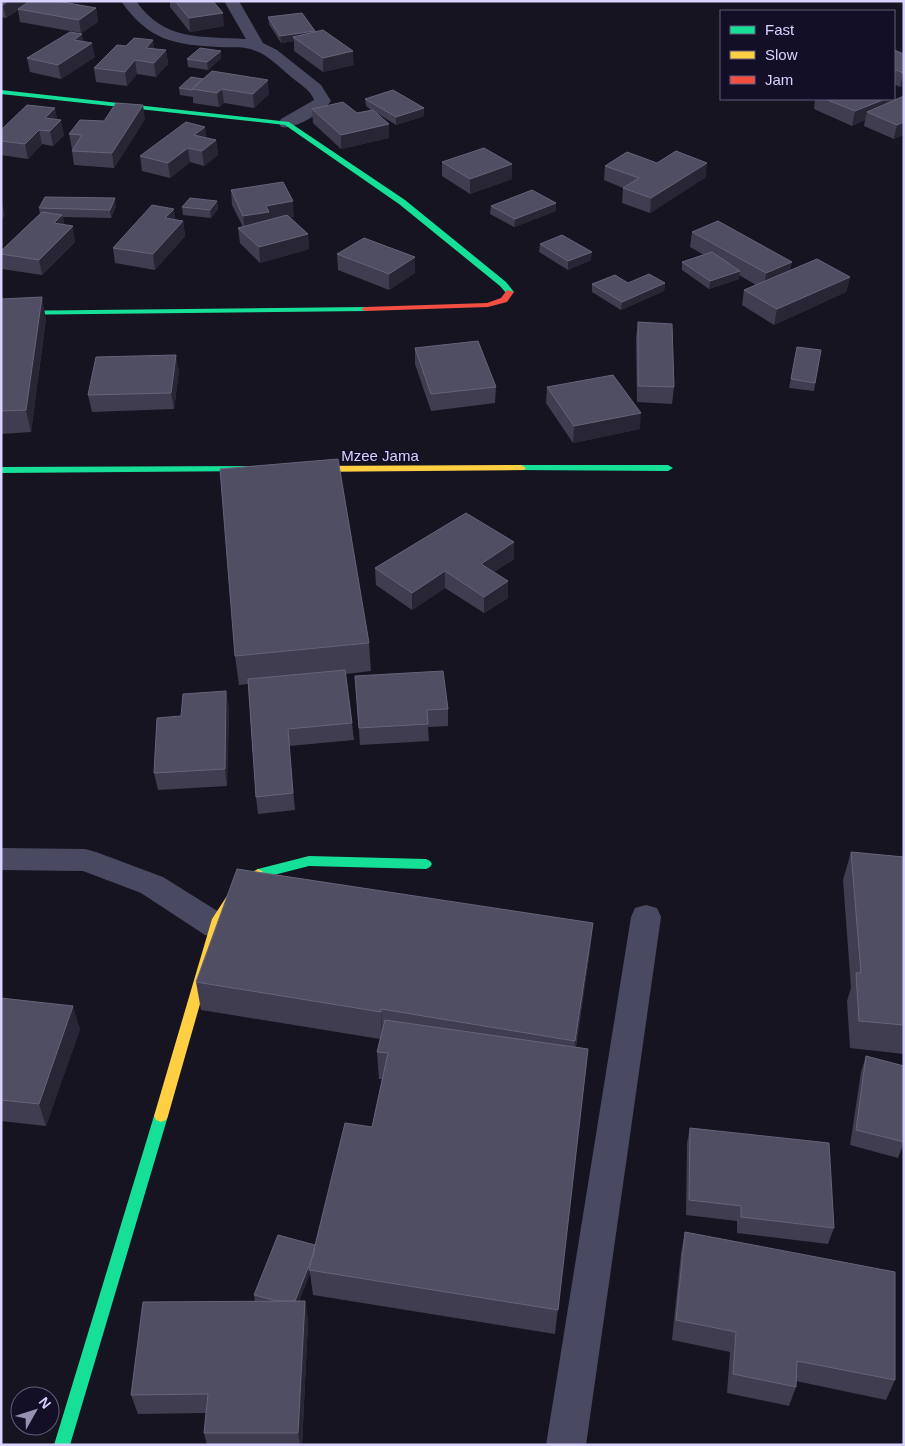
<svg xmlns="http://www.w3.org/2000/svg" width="905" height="1446" font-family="Helvetica,sans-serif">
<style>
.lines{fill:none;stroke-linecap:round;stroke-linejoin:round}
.street{fill:#4a4962;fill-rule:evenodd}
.fast{fill:#16e098;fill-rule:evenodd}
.slow{fill:#ffcf43;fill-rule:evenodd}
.jam{fill:#f24e42;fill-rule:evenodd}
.wall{fill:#403d50}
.shaded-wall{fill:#282635}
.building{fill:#504e63;stroke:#66637b}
.labels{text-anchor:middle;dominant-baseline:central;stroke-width:4;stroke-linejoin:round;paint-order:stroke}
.street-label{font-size:15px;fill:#d9d4ff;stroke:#130f26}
</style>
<rect width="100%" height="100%" fill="#161421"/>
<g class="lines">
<path class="street" d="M121 1H136C165 42 201 36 246 39L224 1H239L263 43 277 50 321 85 331 101C323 112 295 130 281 127L279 123 281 119 314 100C311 90 298 83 290 76 279 67 267 54 253 50 243 46 230 48 219 47 174 45 148 40 121 1Z
M1 848 85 849 96 852 163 877 227 917 232 926 227 935 216 938 205 935 141 893 83 871 1 870Z
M646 905 657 908 661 917 586 1445H546L631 917 635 908Z"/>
<path class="fast" d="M1 90 289 122 405 200 506 282 514 292 507 294 500 286 399 204 285 125 1 94Z
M365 307H368V311L1 315V311Z
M521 465H668L673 468 668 471 518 470 516 468Z
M257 466 262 469 260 471 1 473V467Z
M309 856 426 859 430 861 432 864 430 867 426 869 309 866 258 879 254 877 252 874 254 871 258 869Z
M161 1110 166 1112 168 1116 70 1445H54L154 1116 156 1112Z"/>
<path class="slow" d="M521 465 526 468 524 470 303 472 298 469 303 466Z
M258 869 262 871 264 874 262 877 242 891 224 920 168 1116 166 1120 161 1122 156 1120 154 1116 212 919 234 885Z"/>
<path class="jam" d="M507 290 514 292 507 302 488 307 365 311 361 309 365 307 487 303 501 298Z"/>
</g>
<path class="wall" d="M1 1 96 8 98 22 81 33 20 22 18 10 6 18 1 17Z
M170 1H213L224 26 190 32 170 7Z
M268 17 315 31 354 65 323 72 294 51V41L281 43 269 24Z
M84 42 95 57 61 79 30 72 27 58Z
M154 49 166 50 168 64 156 77 137 74 127 86 96 82 94 68Z
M894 50 904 54V85L900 87 894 84Z
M221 51V58L208 70 188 67 187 59Z
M191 77 269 94 254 108 224 103 219 107 193 103V97L180 95 179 88Z
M904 96 894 139 864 126 865 120 852 126 814 109 815 99H890V102Z
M365 99 424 108V116L396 125 377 113 389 138 341 149 313 123 312 109 357 113 371 110 366 106Z
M145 119 114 168 74 165 72 151 73 149H72L69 134 104 121Z
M58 120 64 135 53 146 42 144 28 159 1 155V130Z
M207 138 216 140 218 155 204 166 190 162 170 178 142 171 140 156Z
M442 162 512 179 470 194 442 176Z
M657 163 706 177 650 213 622 203 623 188 604 180 605 166Z
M231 190 294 217H290L308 234 309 249 260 263 240 243 238 228 243 227 232 205Z
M217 201 218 209 211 218 183 215 182 207Z
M556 203V211L514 227 490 214 491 206Z
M116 206 111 218 63 217 64 225 75 242 42 275 2 269 1 251 40 214 39 208Z
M183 221 185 236 155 270 115 263 113 248Z
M692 232 790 270 850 277 846 292 774 325 742 305 744 290 756 285 739 275V279L709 289 682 270V262L704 255 690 247Z
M540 244 591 260 568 270 539 252Z
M337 254 415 257V273L389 290 338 270Z
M628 283H665L664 291 621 310 592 292V284Z
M1 299 46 319 31 432 1 434Z
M638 322 674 387 672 404 637 402 636 338Z
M797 347 821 350 814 391 789 388Z
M415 348 496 387 495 403 431 411 415 364Z
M179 371 174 409 92 412 88 395Z
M547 387 640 429 573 443 546 403Z
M514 542V559L494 572 508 598 484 613 445 588 412 610 376 585 375 568Z
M369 643 371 671 346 674 352 723 354 740 289 746 295 810 258 814 256 797 248 684 239 685 235 656Z
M355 676 448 709V726L428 727 429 741 360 745Z
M229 708 227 786 158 790 154 773 181 716Z
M851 852 904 857V1054L850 1048 847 1001 851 988 843 880Z
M593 923 590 951 576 1047 588 1049 555 1334 313 1295 310 1273 299 1301H305L308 1321 302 1445H207L204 1433 206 1413 138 1414 131 1395 255 1301 254 1295 315 1245 372 1127 382 1079H379L377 1052 380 1039 201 1010 196 982Z
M1 998 80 1029 46 1126 1 1121Z
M866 1056 904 1142 898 1158 850 1145 861 1072Z
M690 1128 834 1228 828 1244 737 1233V1221L686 1215 687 1143Z
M685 1232 895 1380 886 1400 796 1381V1387L789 1406 727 1393 730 1352 672 1340 681 1253Z"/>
<path class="shaded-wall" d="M8 1H30L6 18 3 5Z
M96 8 98 22 81 33 79 20Z
M223 13 224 26 190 32 189 18Z
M315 31V38L293 37 294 41 281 43 280 36Z
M82 34 85 48 92 43 95 57 61 79 58 65 74 40Z
M153 40 155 54 146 48Z
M166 50 168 64 156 77 154 63Z
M221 51V58L208 70 207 62Z
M353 51 354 65 323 72V58Z
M135 60 137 74 127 86 125 72Z
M904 72V85L900 87 903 73Z
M268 80 269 94 254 108 253 94Z
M222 89 224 103 219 107 217 93Z
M885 99H890L888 111 867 112 865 120 852 126 855 111Z
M143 105 145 119 114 168 112 153Z
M55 108 58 123 45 118Z
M424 108V116L396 125V117Z
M61 120 64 135 53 146 50 131Z
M904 122V135L894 139 897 125Z
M389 124V138L341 149V135Z
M205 127 207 141 194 135Z
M39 130 42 144 28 159 25 144Z
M216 140 218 155 204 166 202 151Z
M188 148 190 162 170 178 168 163Z
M707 163 706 177 650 213 651 198Z
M512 164V179L470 194V179Z
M115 198 116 206 111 218 110 210Z
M2 201 5 216 1 220V202Z
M217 201 218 209 211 218 210 210Z
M293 201 294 217 270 220 245 231 243 216 266 206Z
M556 203V211L514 227 515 219Z
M174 209 176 224 165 218Z
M62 215 65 231 54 223Z
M183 221 185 236 155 270 153 254Z
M73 226 75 242 42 275 39 260Z
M308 234 309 249 260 263 259 247Z
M592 252 591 260 568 270V261Z
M415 257V273L389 290V274Z
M792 262 789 278 764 289 766 273Z
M740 271 739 279 709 289 710 281Z
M850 277 846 292 774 325 777 309Z
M665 283 664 291 621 310 622 302Z
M42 297 46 319 31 432 26 410Z
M176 355 179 371 174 409 171 393Z
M641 413 640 429 573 443 574 426Z
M514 542V559L480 581 481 564Z
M445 571V588L412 610V593Z
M508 581V598L484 613V597Z
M226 691 229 708 227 786 225 769Z
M593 923 590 951 572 1068 575 1041Z
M73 1006 80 1029 46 1126 39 1104Z
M381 1009 383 1037 382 1040 381 1012Z
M316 1246 309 1270 310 1273 295 1313 293 1306Z
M305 1301 308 1321 302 1445H300L298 1433Z"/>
<path class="building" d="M1 1H8L3 5 1 4Z
M30 1H57L96 8 79 20 18 9Z
M175 1H213L223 13 189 18Z
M302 13 315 31 280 36 268 17Z
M323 30 353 51 323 58 293 37Z
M70 32 82 34 74 40 92 43 58 65 27 58Z
M134 38 153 40 146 48 166 50 154 63 135 60 125 72 94 68 117 45 126 46Z
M200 48 221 51 207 62 187 59Z
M894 50 904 54V72L903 73 894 69Z
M212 71 268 80 253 94 222 89 217 93 192 89Z
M191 77 203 79 192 89V90L179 88Z
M393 90 424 108 396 117 365 99Z
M904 96V122L897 125 867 112Z
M825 99H885L855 111Z
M343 102 357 113 373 110 389 124 341 135 312 109Z
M116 103 143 105 112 153 72 151 82 135 69 134 80 120 104 121Z
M27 105 55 108 45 118 61 120 50 131 39 130 25 144 1 141V130Z
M186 122 205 127 194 135 216 140 202 151 188 148 168 163 140 156Z
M484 148 512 164 470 179 442 162Z
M676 151 707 163 651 198 623 188 639 178 605 166 627 152 657 163Z
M283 182 293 201 266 206 269 212 243 216 231 190Z
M532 190 556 203 515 219 491 206Z
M45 197 115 198 110 210 39 208Z
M190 198 217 201 210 210 182 207Z
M152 205 174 209 165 218 183 221 153 254 113 248Z
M42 212 62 215 54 223 73 226 39 260 1 254V251Z
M287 215 308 234 259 247 238 228Z
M718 221 792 262 766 273 692 232Z
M562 235 592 252 568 261 540 244Z
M364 238 415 257 389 274 337 254Z
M712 252 740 271 710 281 682 262Z
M817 259 850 277 777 309 744 290Z
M649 274 665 283 622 302 592 284 615 275 628 283Z
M42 297 26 410 1 411V299Z
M638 322 672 324 674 387 638 386Z
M478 341 496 387 431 394 415 348Z
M797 347 821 350 815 383 791 379Z
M176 355 171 393 88 395 96 357Z
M613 375 641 413 574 426 547 387Z
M338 459 369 643 235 656 220 469Z
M466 513 514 542 481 564 508 581 484 597 445 571 412 593 375 568Z
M345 670 352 723 288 729 293 793 256 797 248 679Z
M443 671 448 709 427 710 428 724 359 728 355 676Z
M226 691 225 769 154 773 157 718 181 716 183 694Z
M851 852 904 857V1025L859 1021 856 973H861Z
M237 869 593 923 575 1041 381 1009V1012L196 982Z
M1 998 73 1006 39 1104 1 1100Z
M385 1020 588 1049 558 1310 309 1270 345 1123 372 1127 388 1053 377 1052Z
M866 1056 904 1066V1142L856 1130Z
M690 1128 829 1143 834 1228 741 1217V1206L689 1200Z
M685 1232 895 1272V1380L797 1361 796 1387 733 1374 736 1332 676 1320Z
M278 1235 315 1245 314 1253 295 1301H277L254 1295Z
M305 1301 298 1433H204L208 1394 131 1395 143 1302Z"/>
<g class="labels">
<g class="street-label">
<text x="380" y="455">Mzee Jama</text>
</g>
</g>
<rect width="905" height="1446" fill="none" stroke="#d9d4ff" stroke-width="5"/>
<rect x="720" y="10" width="175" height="90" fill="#130f26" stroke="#625e7d"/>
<rect x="730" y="26" width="25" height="8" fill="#16e098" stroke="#625e7d"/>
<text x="765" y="35" font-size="15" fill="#d9d4ff">Fast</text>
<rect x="730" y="51" width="25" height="8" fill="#ffcf43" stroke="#625e7d"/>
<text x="765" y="60" font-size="15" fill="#d9d4ff">Slow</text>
<rect x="730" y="76" width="25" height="8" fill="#f24e42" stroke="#625e7d"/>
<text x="765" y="85" font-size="15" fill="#d9d4ff">Jam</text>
<g transform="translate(35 1411) rotate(51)"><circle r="24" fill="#130f26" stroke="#625e7d"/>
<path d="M0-4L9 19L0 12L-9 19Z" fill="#9591b1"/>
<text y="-8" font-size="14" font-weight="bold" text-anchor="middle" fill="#d9d4ff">N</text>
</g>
</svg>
